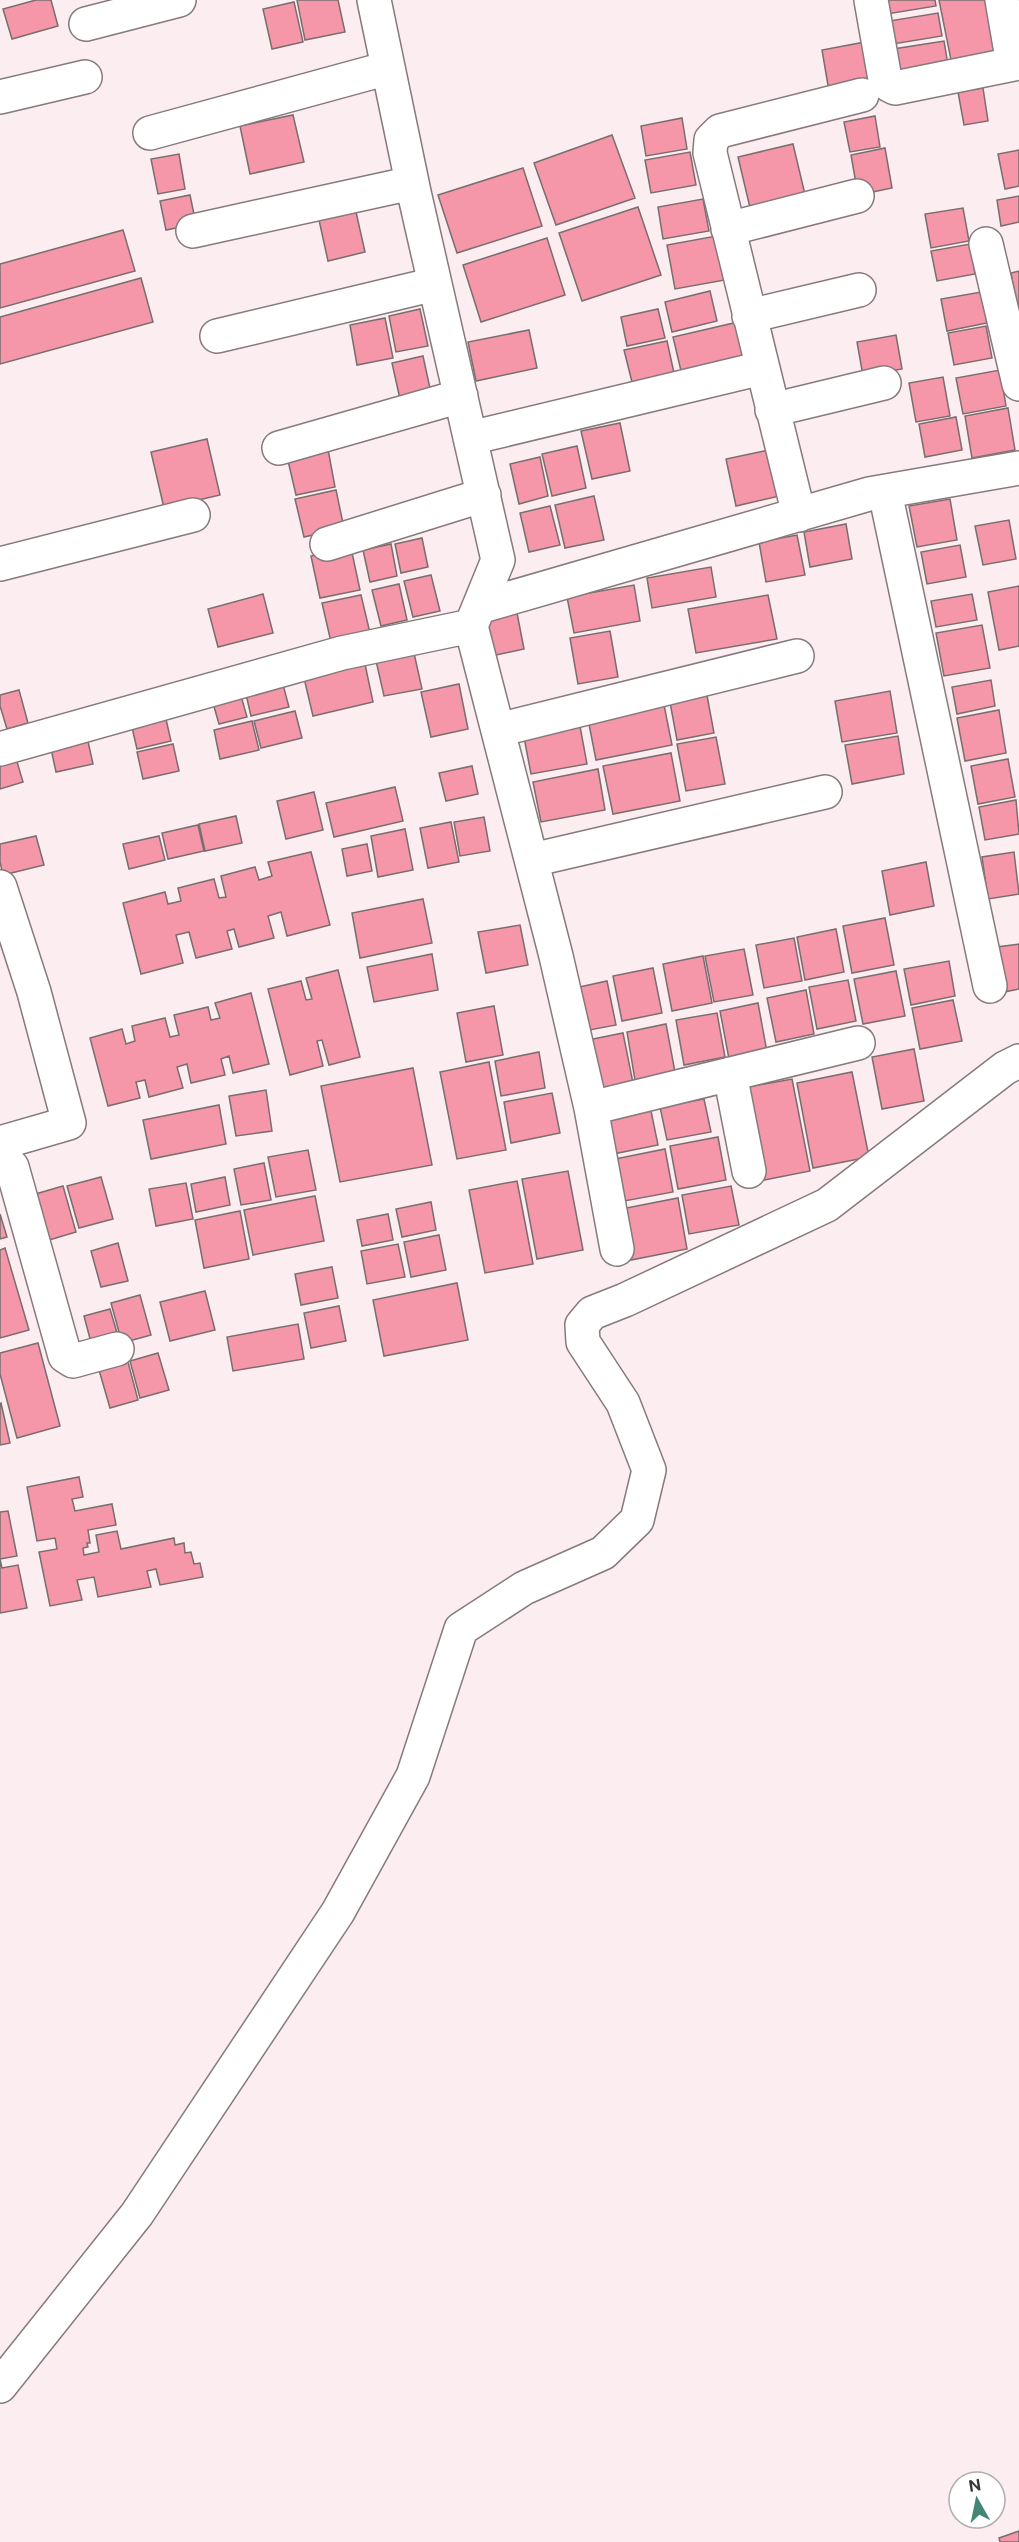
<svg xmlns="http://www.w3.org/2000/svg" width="1019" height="2542" font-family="'Public Sans',sans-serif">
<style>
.building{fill:#f597a9;stroke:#796d6f;stroke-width:1.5}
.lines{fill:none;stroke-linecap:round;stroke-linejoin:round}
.minor-casing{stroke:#867a7c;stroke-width:36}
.minor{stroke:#fff;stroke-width:33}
</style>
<rect width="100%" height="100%" fill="#fceef0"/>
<path class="building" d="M36 0H51L58 26 12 39 3 9Z
M297 0H338L345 32 305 40Z
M879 0H935L936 6 881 15Z
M939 0H996L1008 60 953 70Z
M294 2 303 42 272 49 263 9Z
M938 13 942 36 887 45 883 22Z
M944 41 949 71 891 80 887 50Z
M865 42 872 83 829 91 822 50Z
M983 88 988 121 964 125 958 92Z
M293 115 304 162 250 174 240 126Z
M875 116 880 147 850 152 844 122Z
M682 118 687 149 646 156 641 126Z
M612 135 635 198 556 225 534 163Z
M793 144 807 203 752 216 738 157Z
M885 148 892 188 858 195 851 155Z
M1019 150V186L1005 189 998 154Z
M690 152 696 185 651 193 645 160Z
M179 154 185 189 158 194 151 159Z
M523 168 542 226 457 253 438 195Z
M190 195 196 224 166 230 160 201Z
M1019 196V222L1001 226 997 200Z
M703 199 709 231 663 239 658 207Z
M638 207 661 275 582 301 559 233Z
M963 208 969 241 931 248 925 214Z
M356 212 365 252 328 261 319 220Z
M123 230 135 271 0 308V264Z
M716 236 725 280 675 289 667 245Z
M547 238 565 295 481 322 463 265Z
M970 244 975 274 937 281 931 251Z
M1019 271V317L1011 273Z
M141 278 153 322 0 364V317Z
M710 291 717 321 672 332 665 302Z
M981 292 987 323 947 331 941 299Z
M420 309 428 346 396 352 389 316Z
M658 309 665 338 627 346 621 317Z
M385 318 393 358 357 365 350 325Z
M738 322 747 360 682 375 673 337Z
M986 326 992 358 954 365 948 333Z
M529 330 537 368 476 381 468 342Z
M896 335 902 369 863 376 857 342Z
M667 341 674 373 632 382 624 350Z
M423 356 431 393 400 399 392 363Z
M1000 370 1006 406 963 414 956 378Z
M943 377 950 416 916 422 909 383Z
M1008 408 1015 450 972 458 965 416Z
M956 417 962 450 925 457 919 424Z
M620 423 630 471 592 479 581 431Z
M207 439 220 495 164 508 151 452Z
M327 444 335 487 296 495 286 452Z
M577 446 586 488 552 496 542 454Z
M774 449 784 495 736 506 726 459Z
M540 457 548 496 519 504 510 464Z
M336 490 344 528 304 537 295 499Z
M594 496 604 540 565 548 555 505Z
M950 499 957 540 917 547 909 506Z
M550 506 560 545 529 552 520 513Z
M1009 520 1016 559 983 565 975 526Z
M846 524 852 559 810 567 804 532Z
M797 535 805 575 766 582 759 542Z
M422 538 428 567 401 573 395 544Z
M391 544 397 576 370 582 363 550Z
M960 545 966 577 927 584 921 552Z
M351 548 360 590 320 598 311 556Z
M711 567 716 597 652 608 647 578Z
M431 575 440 611 413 617 404 581Z
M399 584 407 620 381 626 372 590Z
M634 585 640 621 574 633 567 597Z
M1019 586V646L999 650 988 592Z
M263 594 273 633 218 647 208 609Z
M972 594 977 620 936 627 931 601Z
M361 595 370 633 331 642 322 603Z
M768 595 777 639 696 653 688 609Z
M517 613 524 649 491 656 484 618Z
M982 625 990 668 944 676 936 633Z
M610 631 618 677 578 684 570 638Z
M412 644 422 689 384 696 374 652Z
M365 664 373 702 313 716 304 678Z
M991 680 995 706 957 714 952 687Z
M282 681 289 707 251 716 245 690Z
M459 684 468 729 431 737 421 692Z
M19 690 28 723 7 729 0 706V695Z
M706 690 714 733 677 740 669 697Z
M890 691 897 733 842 742 835 701Z
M241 696 247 717 219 724 213 703Z
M663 700 672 745 596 760 587 714Z
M999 710 1006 753 965 761 957 718Z
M295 711 302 738 261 748 254 721Z
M165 715 171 741 137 749 131 723Z
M252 721 259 750 220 759 214 730Z
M579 721 587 764 531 774 523 732Z
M898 736 904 774 852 784 845 745Z
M87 737 93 764 56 772 50 744Z
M716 737 725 784 686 791 677 744Z
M173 744 179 771 143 779 137 752Z
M671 753 680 801 613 814 603 766Z
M15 755 23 782 0 789V759Z
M1008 759 1015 797 978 804 971 766Z
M472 766 478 794 446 801 439 773Z
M598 769 605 810 541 822 533 782Z
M395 787 403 821 334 837 326 803Z
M314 792 323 830 286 839 277 801Z
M1016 800 1019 834 985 840 979 807Z
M236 816 242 843 205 851 199 824Z
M484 817 490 851 460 856 454 822Z
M451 822 459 862 428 868 420 828Z
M198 825 204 851 168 859 162 833Z
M405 829 413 870 378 877 371 836Z
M36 836 44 865 3 875 0 862V844Z
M159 836 165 860 129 869 123 844Z
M367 844 372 871 347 876 342 849Z
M311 852 330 925 287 936 281 912 268 916 274 938 239 947 234 929 227 931 232 949 196 958 189 932 176 935 183 963 141 974 123 903 165 892 168 904 181 901 178 888 214 879 219 898 226 897 221 876 255 867 259 880 272 876 268 862Z
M1014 852 1019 894 988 899 982 857Z
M926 862 934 906 890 915 882 871Z
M423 899 432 943 360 958 352 913Z
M885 918 894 965 852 973 843 926Z
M520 925 528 965 486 973 478 932Z
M836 929 844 972 805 980 797 937Z
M794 938 802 981 764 988 756 945Z
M1019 944V989L1004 992 997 947Z
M744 949 753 995 714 1002 705 956Z
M432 954 438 990 374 1002 367 967Z
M703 956 712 1003 672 1011 663 964Z
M949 961 955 996 911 1005 904 969Z
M653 968 662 1013 622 1021 613 976Z
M338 970 360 1057 329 1065 322 1040 317 1041 323 1066 290 1075 268 989 301 981 306 1000 312 999 306 978Z
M896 971 905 1016 863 1024 854 979Z
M848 980 856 1021 817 1029 809 987Z
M607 981 616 1025 579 1032 570 989Z
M806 990 814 1034 776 1042 767 998Z
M251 993 269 1064 233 1073 229 1056 221 1059 225 1075 191 1083 187 1064 177 1067 183 1088 149 1097 145 1080 136 1082 140 1098 108 1106 90 1038 122 1029 126 1044 135 1041 132 1026 165 1018 170 1037 179 1035 174 1015 208 1007 211 1020 220 1018 215 1003Z
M953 1000 962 1041 920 1049 912 1008Z
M758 1003 767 1052 729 1059 720 1011Z
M494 1006 503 1055 466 1062 457 1013Z
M717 1013 725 1057 684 1065 676 1020Z
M666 1024 675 1072 635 1080 627 1032Z
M623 1033 633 1083 587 1091 578 1042Z
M914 1049 924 1101 882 1109 872 1057Z
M539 1052 545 1088 501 1096 495 1061Z
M489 1062 506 1150 457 1159 440 1072Z
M413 1068 432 1165 340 1182 321 1086Z
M852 1072 869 1157 813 1168 797 1083Z
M792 1079 810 1171 760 1181 742 1088Z
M266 1090 272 1131 236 1136 229 1096Z
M552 1093 560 1133 511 1143 504 1102Z
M704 1099 711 1132 667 1140 660 1107Z
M219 1105 226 1144 151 1159 143 1120Z
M651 1111 658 1145 613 1154 606 1119Z
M718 1137 726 1180 678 1189 670 1146Z
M665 1149 673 1192 619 1202 610 1160Z
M308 1150 316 1190 276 1197 268 1157Z
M264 1163 271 1200 241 1205 234 1169Z
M568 1171 583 1250 537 1259 522 1179Z
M101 1177 113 1219 79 1228 67 1186Z
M225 1177 230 1205 196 1212 191 1184Z
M517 1181 533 1264 485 1273 469 1190Z
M186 1183 193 1219 156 1226 149 1189Z
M63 1186 76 1232 39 1243 25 1197Z
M731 1186 739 1225 689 1234 682 1195Z
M315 1196 324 1241 253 1255 244 1210Z
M678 1198 687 1249 631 1260 621 1209Z
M431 1202 436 1230 402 1237 396 1209Z
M240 1211 249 1259 204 1268 195 1220Z
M0 1214 7 1237 0 1239Z
M388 1214 393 1240 362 1246 357 1220Z
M439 1235 446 1270 411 1277 404 1242Z
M118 1243 128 1281 101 1287 91 1251Z
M398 1244 405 1277 367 1284 361 1251Z
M5 1248 29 1330 0 1338V1250Z
M332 1267 338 1298 301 1305 295 1274Z
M457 1283 468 1340 384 1356 373 1300Z
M205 1291 215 1330 170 1341 160 1302Z
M140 1295 151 1335 122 1343 111 1303Z
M339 1306 346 1341 311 1348 304 1313Z
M110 1309 120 1343 93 1350 84 1316Z
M298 1324 304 1359 233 1371 227 1337Z
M38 1343 60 1426 17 1438 0 1374V1353Z
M158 1353 169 1390 140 1398 130 1361Z
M128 1362 138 1400 110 1408 99 1370Z
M1 1403 10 1443 0 1445V1404Z
M79 1477 83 1497 72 1499 75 1511 112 1504 116 1525 88 1530 90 1543H87L88 1547 83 1548 84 1555 99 1552 96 1535 117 1531 121 1549 174 1538 175 1545 184 1543 185 1553 191 1552 194 1564 200 1563 203 1577 160 1585 156 1569 147 1571 151 1587 98 1597 94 1577 77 1580 82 1600 50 1606 39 1552 57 1549 55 1538 37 1541 27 1487Z
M8 1511 17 1556 0 1559 2 1568 18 1565 27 1608 0 1613V1512Z
M1019 2531V2542H1000L999 2538Z"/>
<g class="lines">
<defs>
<path id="minor" d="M374 0 414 192 498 560 471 626 556 956 591 1108 617 1249
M871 0 885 79 889 85 895 88 1019 63
M1002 0 1013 64
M86 24 179 0
M0 97 85 77
M150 133 388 68
M728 229 857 196
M193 231 412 183
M986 244 1019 384
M749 316 859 290
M217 336 435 284
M772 410 884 383
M470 438 762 368
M279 448 461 396
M885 492 990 986
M799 515 710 153 711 140 720 131 862 95
M327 544 484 495
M0 564 193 515
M479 607 869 494 1019 468
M498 730 797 656
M0 749 342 653 471 626
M532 860 825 792
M0 887 34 992 69 1123 0 1143
M730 1074 749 1171
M591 1108 858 1043
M12 1167 65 1356 73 1361 117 1349
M0 2386 137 2214 338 1912 413 1776 461 1629 524 1588 603 1553 637 1520 649 1470 623 1403 583 1342 582 1325 592 1313 625 1300 827 1205 1005 1068 1019 1061"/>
</defs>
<use href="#minor" class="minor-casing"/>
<use href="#minor" class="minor"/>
</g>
<g transform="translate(977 2500) rotate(351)"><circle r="28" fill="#ffffff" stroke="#b0aeae" stroke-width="1.5"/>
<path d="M0-4.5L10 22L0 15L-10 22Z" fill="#438678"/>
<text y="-9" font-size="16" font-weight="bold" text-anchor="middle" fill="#393435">N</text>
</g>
</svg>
